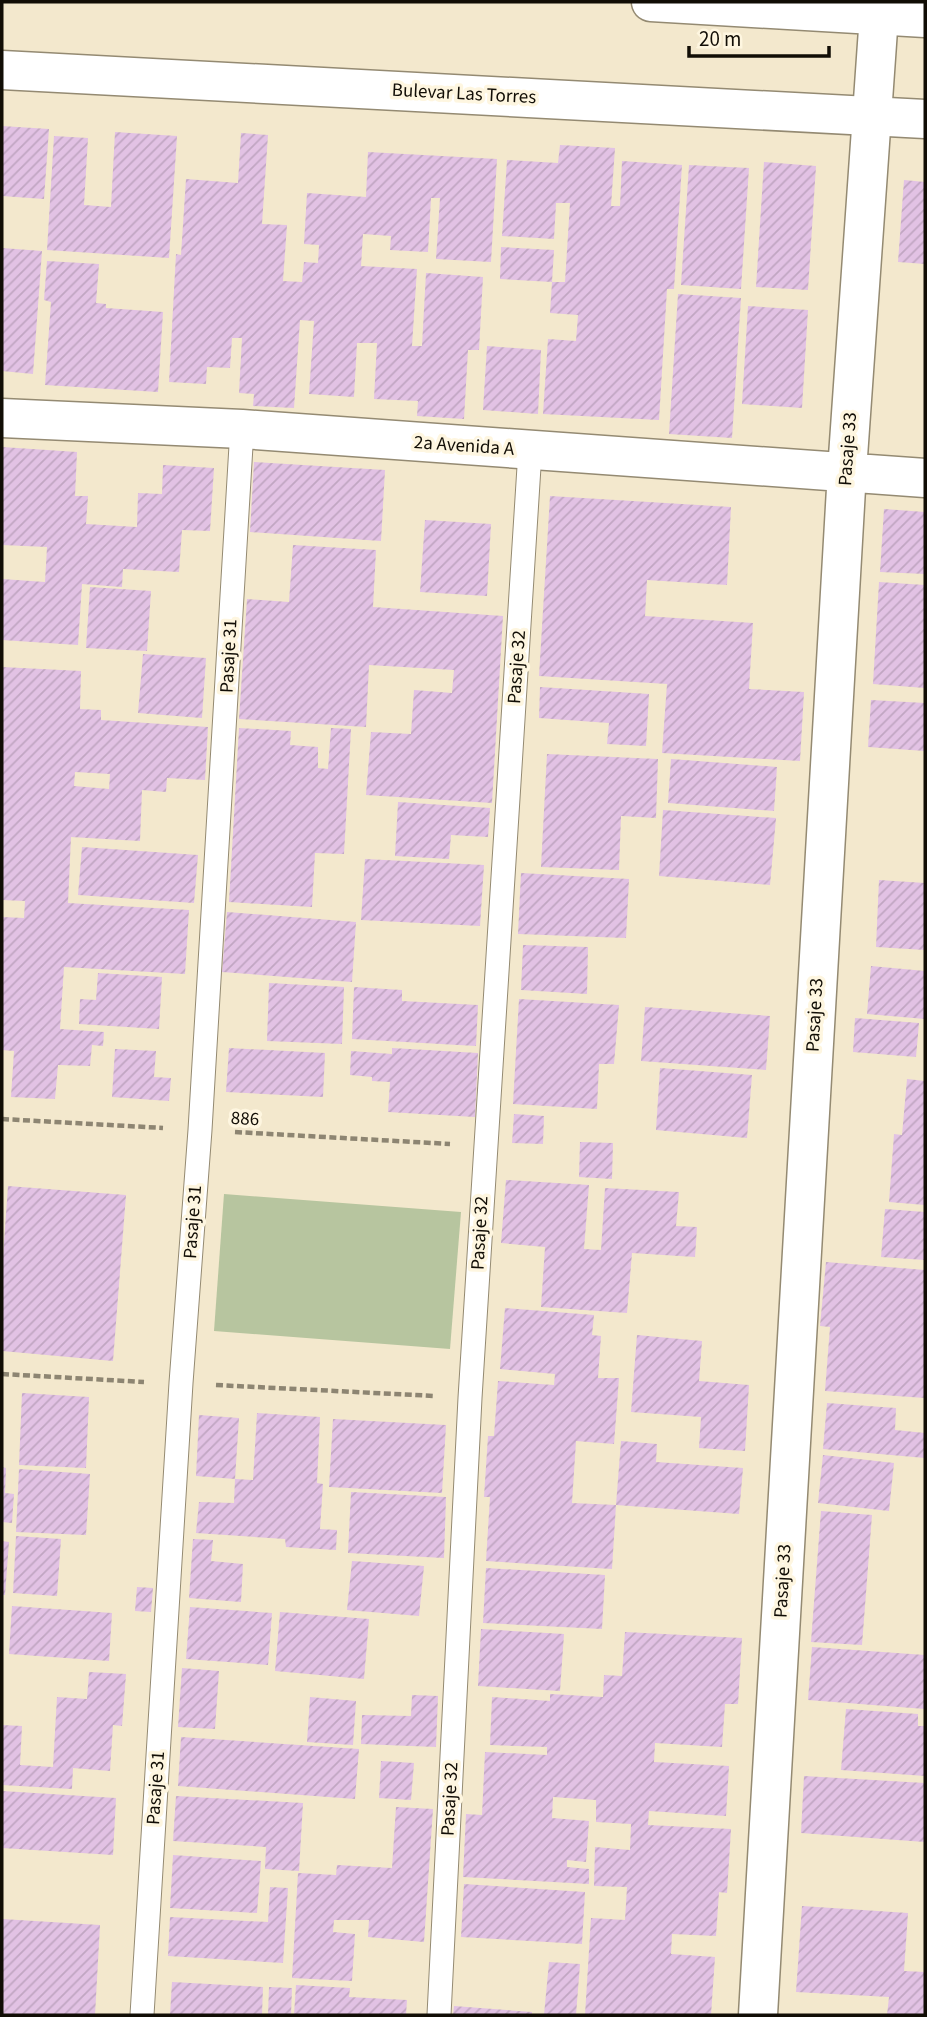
<svg xmlns="http://www.w3.org/2000/svg" width="927" height="2017" font-family="'Source Sans 3',sans-serif">
<style>
.grass{fill:#b7c59f}
.building{fill:url(#building-hatch);fill-rule:evenodd}
.lines{fill:none;stroke-linecap:round;stroke-linejoin:round}
.lane-casing{stroke:#948a72;stroke-width:25}
.street-casing{stroke:#948a72;stroke-width:41}
.secondary-casing{stroke:#948a72;stroke-width:41}
.path{stroke:#8d8572;stroke-width:4.5;stroke-dasharray:7 3.5;stroke-linecap:butt}
.lane{stroke:#fff;stroke-width:23}
.street{stroke:#fff;stroke-width:38}
.secondary{stroke:#fff;stroke-width:38}
.labels{text-anchor:middle;dominant-baseline:central;stroke-width:7;stroke-linejoin:round;paint-order:stroke}
.street-label{font-size:19px;fill:#110d05;stroke:#fef6e0}
</style>
<defs>
<pattern id="building-hatch" width="6" height="6" patternUnits="userSpaceOnUse" patternTransform="scale(1.75)"><rect width="6" height="6" fill="#e2c2e4"/><path d="M-1 1l2-2M0 6l6-6M5 7l2-2" fill="none" stroke="#c1a6c2"/></pattern>
</defs>
<rect width="100%" height="100%" fill="#f3e8cd"/>
<path class="grass" d="M224 1194 461 1212 450 1349 214 1331Z"/>
<path class="building" d="M2 126 49 129 44 199 2 196Z
M115 132 177 136 169 258 47 250 54 136 88 138 84 205 111 207Z
M241 133 268 135 262 224 287 225 283 281 302 282 304 262 318 263 319 245 304 244 307 193 366 197 368 152 497 159 491 262 436 259 440 198H431L428 252 390 250 391 236 363 234 361 266 417 269 412 346H422L426 273 483 277 479 350H468L464 419 417 416 418 401 374 399 377 343H357L354 397 309 394 314 321 300 320 294 408 253 406 254 394 239 393 242 338H232L230 368 207 367 206 384 169 382 176 254 181 255 186 179 238 183Z
M560 145 615 148 611 206H620L622 161 682 165 674 289H667L659 420 543 414 548 339 576 341 578 315 550 313 552 282 500 279 501 247 554 250 552 282H565L570 203H556L554 239 502 236 507 160 558 163Z
M764 162 816 166 808 290 756 287Z
M689 165 749 168 741 289 681 285Z
M904 180 925 182V264L898 262Z
M2 248 42 251 33 374 2 371Z
M47 261 99 264 96 303 106 304V308L163 312 158 392 45 385 51 302 44 300Z
M678 294 741 298 732 438 669 434Z
M748 306 808 310 802 408 742 404Z
M487 346 541 350 538 414 483 410Z
M2 447 77 452 75 496H88L86 524 137 527 138 493 162 494 163 465 214 468 210 531 182 530 179 572 123 569 122 587 82 584 78 645 2 640V579L45 582 47 547 2 545Z
M254 462 385 470 381 541 250 532Z
M550 496 731 507 727 585 647 580 645 616 753 623 749 689 804 692 800 761 662 753 667 684 539 676Z
M884 509 925 512V574L880 572Z
M425 520 491 524 487 596 420 592Z
M293 545 376 550 373 607 503 616 492 803 366 795 371 732 411 734 414 690 452 693 454 670 369 665 366 727 239 719 247 599 289 602Z
M879 582 925 585V688L873 684Z
M90 587 151 591 147 651 86 648Z
M143 654 206 658 202 718 138 713Z
M2 667 81 671 80 709 101 710V720L208 727 205 780 167 778 166 792 142 790 140 841 71 837 68 903 189 910 185 974 64 967 60 1029 104 1032 103 1046 92 1045 90 1066 58 1065 55 1099 11 1097 14 1051 2 1050V917L24 918 25 901 2 900ZM75 772 110 774 109 789 74 786Z
M540 687 649 694 646 746 607 744 609 723 539 718Z
M871 700 925 703V751L868 747Z
M239 728 291 731 290 745 318 747V768L328 769 331 728 351 729 344 854 315 853 312 907 229 902Z
M547 754 658 759 656 818 621 816 619 870 541 867Z
M671 759 777 767 774 811 668 803Z
M398 802 490 808 488 837 451 835 449 859 395 856Z
M663 810 776 818 770 885 659 876Z
M82 847 198 855 194 903 78 895Z
M365 859 484 865 480 926 361 920Z
M521 873 629 879 626 938 518 934Z
M879 880 925 883V950L876 947Z
M227 912 356 922 352 982 222 972Z
M523 945 588 947 587 994 521 990Z
M871 966 925 971V1019L867 1014Z
M98 973 162 977 159 1029 79 1024 80 999 96 1000Z
M269 983 344 987 342 1044 267 1041Z
M354 987 402 990V1001L478 1005 476 1046 352 1039Z
M519 999 619 1005 614 1064H599L597 1109 513 1104Z
M645 1007 770 1016 766 1070 641 1061Z
M855 1018 919 1023 916 1057 853 1052Z
M229 1048 325 1053 323 1097 226 1092Z
M392 1048 478 1053 475 1117 388 1112 390 1082 372 1081V1077L350 1075 351 1051 392 1054Z
M115 1049 156 1051 154 1077 171 1078 169 1101 112 1097Z
M660 1068 752 1075 747 1138 656 1130Z
M907 1079 925 1081V1205L889 1202 894 1134 902 1135Z
M514 1114 544 1116 543 1144 512 1143Z
M580 1142 613 1143 612 1179 579 1177Z
M506 1180 589 1185 584 1249 601 1250 605 1188 679 1192 676 1226 697 1227 695 1257 632 1253 627 1313 541 1307 545 1247 501 1243Z
M8 1186 126 1195 113 1361 2 1351V1271Z
M885 1209 925 1212V1260L881 1257Z
M826 1262 925 1270V1398L825 1391 830 1327 820 1326Z
M505 1308 594 1315 592 1335 601 1336 598 1378H619L614 1444 576 1441 572 1503 616 1505 612 1569 486 1561 490 1497H484L488 1436H494L498 1381 554 1385 555 1374 500 1369Z
M637 1335 702 1341 699 1381 749 1385 745 1451 699 1448 701 1417 631 1412Z
M22 1393 89 1397 86 1468 19 1465Z
M827 1403 896 1408 895 1430 925 1433V1458L823 1449Z
M257 1413 320 1417 317 1483 323 1484 320 1529 337 1530 336 1550 286 1547 285 1539 196 1533 199 1502 234 1503 235 1479 253 1480Z
M199 1415 239 1418 235 1479 196 1476Z
M333 1419 446 1425 442 1493 329 1487Z
M621 1441 657 1444 656 1462 743 1468 739 1514 616 1505Z
M823 1455 894 1463 889 1511 818 1503Z
M2 1467 6 1468 5 1493 14 1494 12 1523 2 1522Z
M19 1469 90 1474 86 1535 16 1532Z
M351 1492 446 1497 444 1558 348 1553Z
M821 1511 872 1515 862 1645 811 1642Z
M16 1536 61 1539 57 1596 13 1593Z
M193 1539 213 1540 211 1561 243 1564 241 1602 189 1598Z
M2 1541 9 1542 5 1595H2Z
M352 1561 424 1566 419 1616 347 1610Z
M486 1568 605 1575 602 1629 483 1623Z
M137 1587 153 1588 151 1612 135 1611Z
M12 1606 112 1613 109 1661 9 1654Z
M190 1607 272 1613 268 1665 186 1659Z
M280 1612 369 1619 364 1679 275 1671Z
M481 1629 564 1634 560 1691 478 1686Z
M625 1632 742 1638 738 1704H725L722 1747 655 1743 654 1762 729 1766 726 1816 649 1811 648 1825 731 1829 727 1893 719 1892 716 1936 672 1934 671 1954 715 1957 711 2015H585L591 1918 625 1920 627 1887 594 1886 595 1847 630 1850 631 1824 596 1822V1800L553 1797 552 1818 589 1821 586 1862 567 1860V1867L589 1869V1884L463 1877 466 1814 482 1815 485 1752 547 1755V1747L490 1745 492 1697 550 1701V1694L603 1697 604 1675 622 1676Z
M812 1647 925 1655V1709L808 1700Z
M182 1668 219 1671 215 1729 178 1727Z
M89 1672 126 1674 122 1726 113 1725 110 1771 73 1768 72 1789 2 1785V1725L22 1726 20 1765 53 1767 57 1697 87 1699Z
M412 1695 438 1696 436 1747 361 1744 362 1715 411 1716Z
M310 1697 356 1701 353 1745 307 1742Z
M846 1709 918 1714V1726H925V1776L841 1770Z
M181 1737 359 1749 355 1799 178 1786Z
M381 1761 414 1763 411 1800 379 1798Z
M804 1776 925 1783V1842L801 1833Z
M2 1791 116 1798 113 1855 2 1848Z
M176 1796 303 1803 299 1871 265 1869 266 1847 173 1841Z
M396 1807 433 1809 424 1942 368 1937 369 1920H334L333 1932 355 1934 352 1981 292 1978 298 1873 336 1875 337 1865 392 1868Z
M173 1855 261 1861 257 1913 170 1908Z
M464 1884 585 1892 582 1944 461 1937Z
M270 1887 288 1888 283 1963 168 1956 170 1917 268 1922Z
M802 1906 908 1913 904 1971 925 1972V2015H887L889 1997 796 1992Z
M2 1919 100 1925 95 2015H2Z
M549 1962 580 1964 576 2015H544Z
M172 1982 263 1987 262 2015H170Z
M296 1985 350 1988 349 1997 407 2000 406 2015H294Z
M269 1987 292 1988 291 2015H268Z
M454 2006 532 2012V2015H453Z"/>
<g class="lines">
<defs>
<path id="lane" d="M142 2015 181 1383 200 1130 242 429
M439 2015 470 1398 530 451"/>
<path id="street" d="M2 418 242 429 925 478
M758 2015 847 471 879 15"/>
<path id="secondary" d="M651 2 925 18
M2 70 925 119"/>
</defs>
<use href="#lane" class="lane-casing"/>
<use href="#street" class="street-casing"/>
<use href="#secondary" class="secondary-casing"/>
<path class="path" d="M2 1119 163 1128
M235 1132 450 1144
M2 1374 144 1382
M216 1385 435 1396"/>
<use href="#lane" class="lane"/>
<use href="#street" class="street"/>
<use href="#secondary" class="secondary"/>
</g>
<g class="labels">
<g class="street-label">
<text transform="translate(464 94) rotate(3)">Bulevar Las Torres</text>
<text transform="translate(464 446) rotate(4)">2a Avenida A</text>
<text transform="translate(848 449) rotate(-86)">Pasaje 33</text>
<text transform="translate(229 656) rotate(-87)">Pasaje 31</text>
<text transform="translate(517 667) rotate(-86)">Pasaje 32</text>
<text transform="translate(815 1015) rotate(-87)">Pasaje 33</text>
<text transform="translate(245 1119) rotate(3)">886</text>
<text transform="translate(193 1222) rotate(-86)">Pasaje 31</text>
<text transform="translate(480 1233) rotate(-87)">Pasaje 32</text>
<text transform="translate(783 1581) rotate(-87)">Pasaje 33</text>
<text transform="translate(156 1788) rotate(-86)">Pasaje 31</text>
<text transform="translate(450 1799) rotate(-87)">Pasaje 32</text>
</g>
</g>
<rect width="927" height="2017" fill="none" stroke="#110d05" stroke-width="7"/>
<path d="M689 46v10h140v-10" fill="none" stroke="#110d05" stroke-width="3.5"/>
<text x="699" y="46" font-size="21" fill="#110d05" stroke="#fef6e0" stroke-width="5" paint-order="stroke">20 m</text>
</svg>
